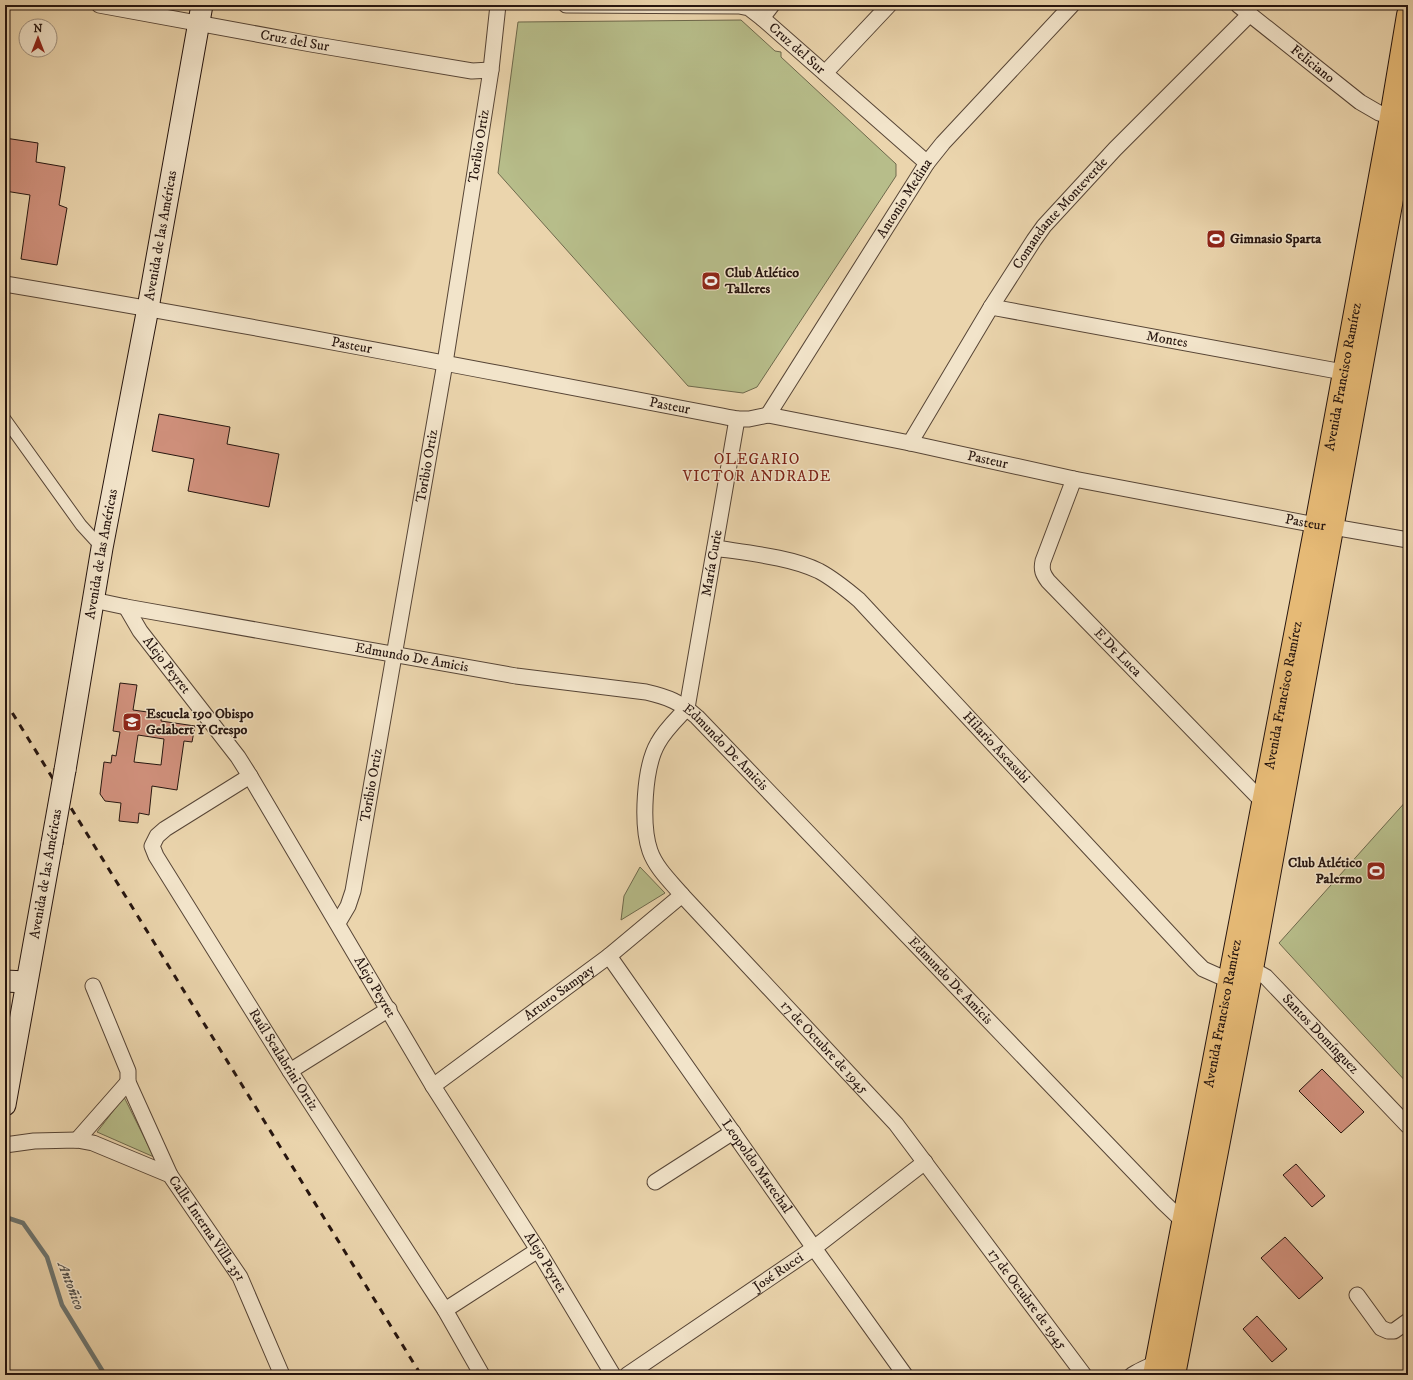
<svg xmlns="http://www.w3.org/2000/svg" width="1413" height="1380" font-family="'IM FELL DW Pica',serif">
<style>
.green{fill:#b7bd8a;stroke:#6e694c}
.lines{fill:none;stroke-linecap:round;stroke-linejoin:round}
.stream{stroke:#6d7672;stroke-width:4.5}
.building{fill:#d1917d;stroke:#26150f;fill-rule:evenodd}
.pedestrian-casing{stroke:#574536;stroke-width:13}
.minor-casing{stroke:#574536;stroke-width:17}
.secondary-casing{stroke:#26150f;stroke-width:23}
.primary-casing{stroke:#26150f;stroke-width:24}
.pedestrian{stroke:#f2e4ca;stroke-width:11}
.minor{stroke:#f2e4ca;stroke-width:15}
.secondary{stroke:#f2e4ca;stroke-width:21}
.primary{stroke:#e6ba76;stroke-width:22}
.rail{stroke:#26150f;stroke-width:3;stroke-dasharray:7 7;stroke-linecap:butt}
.secondary-bridge-casing{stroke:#26150f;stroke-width:23;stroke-linecap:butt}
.secondary-bridge{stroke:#f2e4ca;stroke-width:21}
.labels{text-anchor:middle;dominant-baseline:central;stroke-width:3;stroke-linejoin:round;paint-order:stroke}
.street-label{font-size:14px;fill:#26150f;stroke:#f2e4ca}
.poi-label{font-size:14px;font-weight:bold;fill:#26150f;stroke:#f2e4ca;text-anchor:start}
.neighbourhood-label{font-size:15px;letter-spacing:1px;fill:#7a1f14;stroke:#f2e4ca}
.water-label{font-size:15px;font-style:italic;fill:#4f4d49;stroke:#f2e4ca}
</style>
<rect width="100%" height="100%" fill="#ebd5ad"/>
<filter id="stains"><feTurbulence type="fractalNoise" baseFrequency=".005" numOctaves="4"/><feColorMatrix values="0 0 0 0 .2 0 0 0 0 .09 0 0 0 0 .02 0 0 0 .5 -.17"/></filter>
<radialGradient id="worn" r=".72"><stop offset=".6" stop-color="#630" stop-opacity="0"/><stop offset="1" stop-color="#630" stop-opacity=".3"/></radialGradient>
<path class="green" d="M741 20 775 51 781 52V57L896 164V176L757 387 743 393 688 386 498 173 518 22Z
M1408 799V1084L1279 943Z
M640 867 665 893 621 920 624 896Z
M124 1097 154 1157 97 1132Z"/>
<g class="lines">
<path class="stream" d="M5 1217 23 1223 47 1257 62 1305 105 1375"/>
</g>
<path class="building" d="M5 138 38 143 36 162 65 167 59 205 67 208 57 265 21 259 30 195 5 191Z
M159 414 230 427 227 444 279 454 269 507 188 491 194 459 152 451Z
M120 683 137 685 133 710 162 714 161 721 195 726 192 742 184 741 177 790 152 786 149 815 139 813 138 823 119 821 121 803 105 801 100 794 104 762 111 763 112 755 116 756 120 732 113 731ZM138 735 164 739 161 765 134 762Z
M1322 1069 1364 1112 1341 1133 1299 1091Z
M1296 1164 1325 1196 1312 1207 1283 1175Z
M1285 1237 1323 1278 1299 1299 1261 1258Z
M1257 1316 1287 1349 1272 1362 1243 1329Z"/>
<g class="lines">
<defs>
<path id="pedestrian" d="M5 419 81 525 102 548"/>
<g id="minor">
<path id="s1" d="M99 5 311 44 472 71 491 70"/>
<path id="s2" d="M566 5 739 6 749 8 762 18 927 163"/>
<path id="s3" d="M1238 5 1360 102 1379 113 1391 117"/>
<path d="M762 18 772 5"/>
<path d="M825 73 889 5"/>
<path id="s4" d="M5 284C250 325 493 372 737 419H749L768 415 910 443 1074 479 1316 525 1333 527 1408 540"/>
<path id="s5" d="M991 307 1343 372"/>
<path id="s6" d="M768 415 927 163 943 143 1072 5"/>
<path id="s7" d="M910 443 991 307 1034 240 1044 226 1115 149 1250 14"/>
<path id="s8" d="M1074 479 1043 561C1041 570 1043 574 1048 581L1263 802"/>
<path id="s9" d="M715 548C747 553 791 557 819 571 834 579 846 589 859 600L1194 960 1203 969 1230 981 1237 977"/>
<path id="s10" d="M93 600 126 607 516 676 646 692C668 697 680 702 697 717L1163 1202 1184 1222"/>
<path id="s11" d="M126 607 140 631 238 757 250 776 433 1086 538 1250 613 1375"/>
<path id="s12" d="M687 708C677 719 665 730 658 743 644 767 641 825 650 851 656 868 670 881 682 895L896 1124 1084 1375"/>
<path id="s13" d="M687 708 737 419"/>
<path id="s14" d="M250 776 165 829 157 836 152 846 156 856 290 1071 445 1310 482 1375"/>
<path id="s15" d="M338 923 348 906 353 891 445 363 491 70 498 5"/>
<path id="s16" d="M609 956 814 1248 905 1375"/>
<path id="s17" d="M1248 961 1252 969 1266 977 1408 1126"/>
<path d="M93 986 128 1071V1082L170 1175"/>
<path d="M290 1071 389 1009"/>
<path id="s18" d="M433 1086 609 956 682 895"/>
<path d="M77 1140 128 1082"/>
<path id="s19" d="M5 1145 34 1141 77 1140 93 1143 170 1175 240 1277 282 1375"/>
<path d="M655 1182 733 1132"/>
<path d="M1357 1295 1381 1328 1388 1331H1394L1408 1321"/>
<path d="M445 1310 538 1250"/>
<path id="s20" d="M627 1375 814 1248 925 1162"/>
<path d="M1132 1375C1141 1370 1151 1363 1162 1365"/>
</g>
<g id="secondary">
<path id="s21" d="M65 770 102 548 148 308 202 5"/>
<path d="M5 981 26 982"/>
<path d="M5 1105 52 843"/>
</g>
<g id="primary">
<path id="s22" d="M1154 1375 1316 525 1391 117 1408 15"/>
<path d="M1174 1375 1252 969 1408 111"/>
</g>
</defs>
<use href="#pedestrian" class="pedestrian-casing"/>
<use href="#minor" class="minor-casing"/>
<use href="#secondary" class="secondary-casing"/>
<use href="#primary" class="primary-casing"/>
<use href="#pedestrian" class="pedestrian"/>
<use href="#minor" class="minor"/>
<use href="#secondary" class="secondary"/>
<use href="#primary" class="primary"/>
<path class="rail" d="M5 701 421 1375"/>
<defs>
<path id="secondary-bridge" d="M52 843 65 770"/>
</defs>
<use href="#secondary-bridge" class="secondary-bridge-casing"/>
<use href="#secondary-bridge" class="secondary-bridge"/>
</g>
<defs>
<symbol id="stadium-square" viewBox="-11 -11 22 22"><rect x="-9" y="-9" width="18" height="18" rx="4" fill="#8f2418" stroke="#f2e4ca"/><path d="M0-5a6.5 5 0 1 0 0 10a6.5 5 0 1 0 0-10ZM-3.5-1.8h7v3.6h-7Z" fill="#fff"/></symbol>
<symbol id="school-square" viewBox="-11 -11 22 22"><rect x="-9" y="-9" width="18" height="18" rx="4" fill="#8f2418" stroke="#f2e4ca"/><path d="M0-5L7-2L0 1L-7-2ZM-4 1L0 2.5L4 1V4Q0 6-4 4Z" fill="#fff"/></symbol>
</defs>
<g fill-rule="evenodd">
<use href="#stadium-square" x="1205" y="228" width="22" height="22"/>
<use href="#stadium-square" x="700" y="270" width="22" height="22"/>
<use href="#school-square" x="121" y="711" width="22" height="22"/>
<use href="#stadium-square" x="1365" y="860" width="22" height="22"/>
</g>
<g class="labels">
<g class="street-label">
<text stroke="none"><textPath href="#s1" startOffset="199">Cruz del Sur</textPath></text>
<text stroke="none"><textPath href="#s2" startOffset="246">Cruz del Sur</textPath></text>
<text stroke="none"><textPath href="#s3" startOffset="95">Feliciano</textPath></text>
<text stroke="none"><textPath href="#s15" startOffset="791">Toribio Ortiz</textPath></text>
<text stroke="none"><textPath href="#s6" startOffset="256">Antonio Medina</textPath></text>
<text stroke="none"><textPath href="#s7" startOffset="275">Comandante Monteverde</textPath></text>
<text stroke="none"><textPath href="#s21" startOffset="543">Avenida de las Américas</textPath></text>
<text stroke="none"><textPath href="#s5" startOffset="179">Montes</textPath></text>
<text stroke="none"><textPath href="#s4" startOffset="352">Pasteur</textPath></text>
<text stroke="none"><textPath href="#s22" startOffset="1016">Avenida Francisco Ramírez</textPath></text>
<text stroke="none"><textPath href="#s4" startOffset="676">Pasteur</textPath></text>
<text stroke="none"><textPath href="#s4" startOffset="1000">Pasteur</textPath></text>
<text stroke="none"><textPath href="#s15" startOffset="467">Toribio Ortiz</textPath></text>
<text stroke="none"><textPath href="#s4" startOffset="1324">Pasteur</textPath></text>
<text stroke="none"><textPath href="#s21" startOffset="219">Avenida de las Américas</textPath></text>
<text stroke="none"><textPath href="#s13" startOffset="147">María Curie</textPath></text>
<text stroke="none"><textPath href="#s8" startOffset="209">E De Luca</textPath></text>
<text stroke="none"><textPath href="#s10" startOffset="324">Edmundo De Amicis</textPath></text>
<text stroke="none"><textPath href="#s11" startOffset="71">Alejo Peyret</textPath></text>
<text stroke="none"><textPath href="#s22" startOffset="692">Avenida Francisco Ramírez</textPath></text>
<text stroke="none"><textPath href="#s9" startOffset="358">Hilario Ascasubi</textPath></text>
<text stroke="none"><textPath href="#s10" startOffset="660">Edmundo De Amicis</textPath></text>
<text stroke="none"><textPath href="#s15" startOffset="143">Toribio Ortiz</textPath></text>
<text transform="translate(46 874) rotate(-80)">Avenida de las Américas</text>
<text stroke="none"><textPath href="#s10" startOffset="984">Edmundo De Amicis</textPath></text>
<text stroke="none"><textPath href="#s11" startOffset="455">Alejo Peyret</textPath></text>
<text stroke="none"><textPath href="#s18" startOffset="157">Arturo Sampay</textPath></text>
<text stroke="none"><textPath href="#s22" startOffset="368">Avenida Francisco Ramírez</textPath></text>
<text stroke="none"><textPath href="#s17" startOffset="104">Santos Domínguez</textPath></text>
<text stroke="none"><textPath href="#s12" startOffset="419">17 de Octubre de 1945</textPath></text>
<text stroke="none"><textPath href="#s14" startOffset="373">Raúl Scalabrini Ortiz</textPath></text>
<text stroke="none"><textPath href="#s16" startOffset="257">Leopoldo Marechal</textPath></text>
<text stroke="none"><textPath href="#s19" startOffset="237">Calle Interna Villa 351</textPath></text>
<text stroke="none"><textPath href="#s11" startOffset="779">Alejo Peyret</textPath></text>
<text stroke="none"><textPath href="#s20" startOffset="183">José Rucci</textPath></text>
<text stroke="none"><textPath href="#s12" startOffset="743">17 de Octubre de 1945</textPath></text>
</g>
<g class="poi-label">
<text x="1230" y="239">Gimnasio Sparta</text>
<text x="725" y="273">Club Atlético<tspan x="725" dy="16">Talleres</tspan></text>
<text x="146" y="714">Escuela 190 Obispo<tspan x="146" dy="16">Gelabert Y Crespo</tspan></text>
<text x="1362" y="863" text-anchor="end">Club Atlético<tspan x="1362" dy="16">Palermo</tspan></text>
</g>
<g class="neighbourhood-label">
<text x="757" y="459">OLEGARIO<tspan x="757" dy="17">VICTOR ANDRADE</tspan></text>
</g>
<g class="water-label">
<text transform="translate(71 1286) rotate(69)">Antoñico</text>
</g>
</g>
<rect width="1413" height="1380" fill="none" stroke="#ebd5ad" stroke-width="20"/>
<rect x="6" y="6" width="1401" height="1368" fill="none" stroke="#26150f" stroke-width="2"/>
<rect x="10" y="10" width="1393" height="1360" fill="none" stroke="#26150f"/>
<g transform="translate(38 38)"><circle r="19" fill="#f2e4ca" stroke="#a0917f"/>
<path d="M0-3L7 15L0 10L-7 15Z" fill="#8f2418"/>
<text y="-6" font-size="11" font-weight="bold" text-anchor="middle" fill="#26150f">N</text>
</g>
<rect width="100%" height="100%" filter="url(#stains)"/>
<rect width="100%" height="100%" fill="url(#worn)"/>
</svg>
